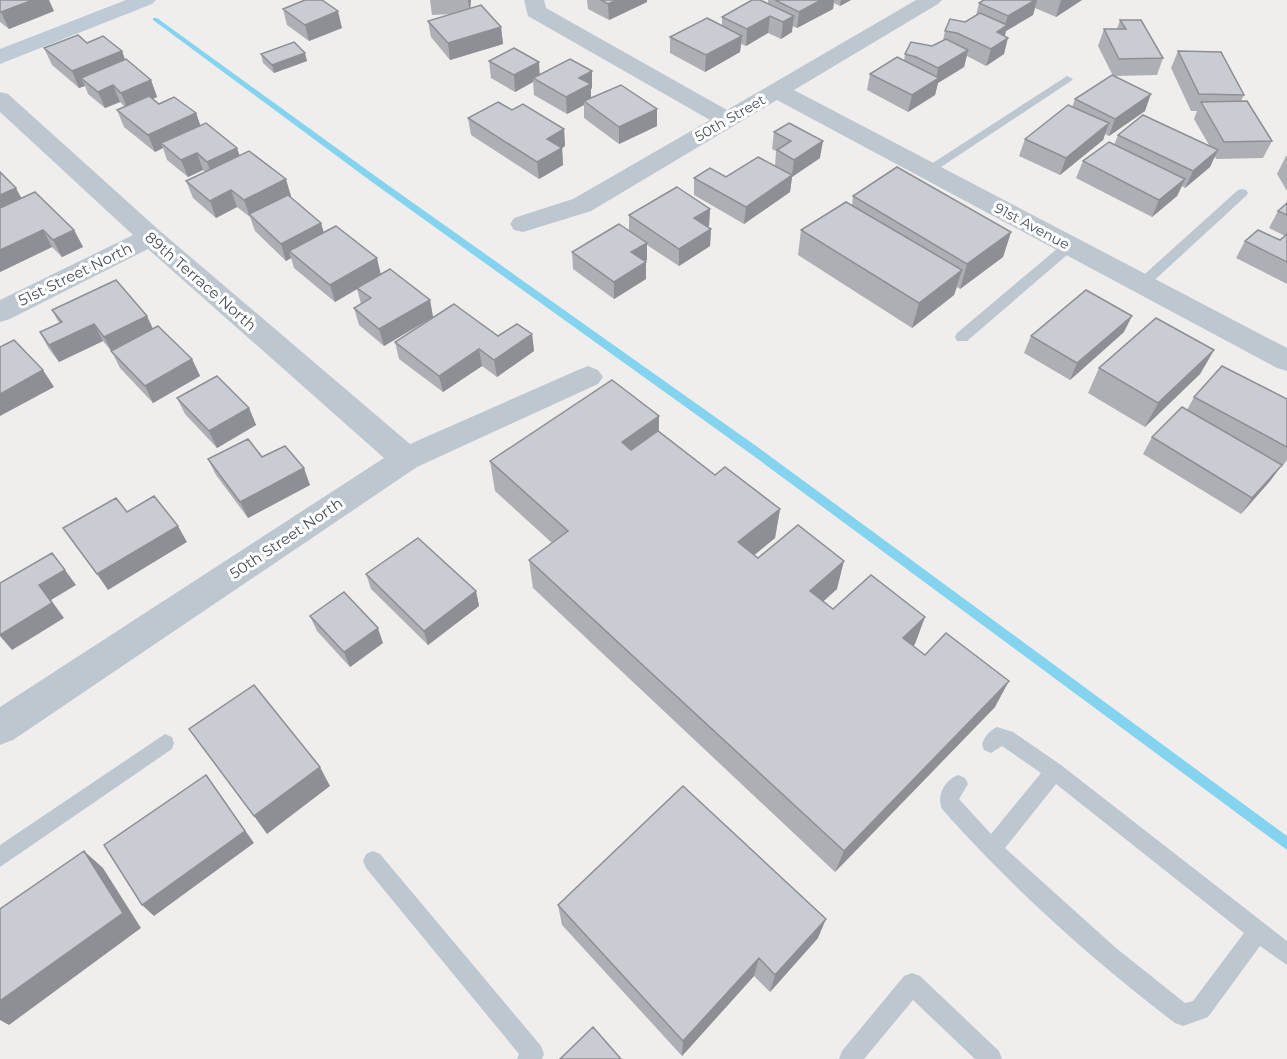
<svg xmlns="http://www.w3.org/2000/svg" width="1287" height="1059" font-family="Montserrat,sans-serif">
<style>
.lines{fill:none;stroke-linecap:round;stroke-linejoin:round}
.stream{fill:#85d4ef;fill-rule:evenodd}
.lane{fill:#bdc7d0;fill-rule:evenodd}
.street{fill:#bdc7d0;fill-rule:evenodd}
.secondary{fill:#bfcad7;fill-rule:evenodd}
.wall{fill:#aeafb5}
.shaded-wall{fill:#8d8f94}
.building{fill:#caccd3;stroke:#8d8f94;stroke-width:1.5}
.labels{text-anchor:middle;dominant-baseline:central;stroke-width:6;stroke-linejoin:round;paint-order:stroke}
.far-street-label{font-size:14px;fill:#45505c;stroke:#fff}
.street-label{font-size:15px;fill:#45505c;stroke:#fff}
</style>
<rect width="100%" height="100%" fill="#f0eded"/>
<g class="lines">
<path class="stream" d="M153 18H157L378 178 759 448 1287 836V850L751 454 372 182 153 20Z"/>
<path class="lane" d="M1067 76 1073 79 1071 81 932 173 928 174 922 170Z
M1242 189 1246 190 1248 193 1246 196 1147 287H1137L1135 284 1137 281 1238 190Z
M1069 242 1076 246 1074 249 967 341H957L955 337 957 333 1064 243Z
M997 727 1013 732 1061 765 1287 941V965L1260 946 1208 1017 1183 1026 1175 1023C1091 959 1012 888 942 809 936 795 945 780 958 775L965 778 968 784 959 799 991 834 1041 773 1002 746 991 753 984 750 982 744C985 736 989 731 997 727ZM1056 784 1244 933 1193 1001 1185 1003 1116 948 1005 848Z
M165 734 172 737 174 743 172 749 0 867V845Z
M373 851 380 854 541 1046 544 1054 542 1059H517L519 1054 366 868 363 861 366 854Z
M912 973 920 976 999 1051 1002 1059H975L913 1000 864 1059H839L842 1051 904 976Z"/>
<path class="street" d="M524 0H544L546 8 727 110 916 0H942L938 4 794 90 1287 348V371L1277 368 777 100 591 211 523 232 514 230 510 224 514 218 573 199 710 120 528 16Z
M0 92 8 94 160 231 410 444 578 370 588 366 598 370 603 377 598 384 417 467 13 740 0 745V707L384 458 148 249 10 319 0 322V300L133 235 0 112Z"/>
<path class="secondary" d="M126 0H156L152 4 0 64V49Z"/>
</g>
<path class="wall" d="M0 0 54 11 9 29 0 22Z
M430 0H471L470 9 501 27 503 44 450 60 431 37 428 21 451 14 432 15Z
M587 0H647V2L609 20 588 9Z
M768 0H851L840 6 834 3 833 9 797 28 792 26V32L781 39 768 33 746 46 741 44 740 52 705 72 670 53V37L722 26V17L768 4Z
M984 0H1082L1056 17 1035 8 1033 15 1006 31 1005 36 1004 54 986 66 967 56 964 67 938 83 935 95 908 112 867 90 870 74 904 61 905 54 932 46 943 40 945 31 965 22 976 15 979 3Z
M283 9 342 28 309 41 287 25Z
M1120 20 1163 58 1157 75 1113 76 1098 46 1104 29H1117Z
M87 43 122 51 125 60 151 80 157 97 153 99 159 104 196 113 200 125 240 155 291 196 290 197 321 223 323 233 381 274 430 300 433 317 384 346 359 325 354 308 361 304 357 289 335 302 294 268 291 258 286 261 255 231 250 217 237 207 216 218 193 198 186 181 205 172 203 170 188 177 167 160 163 148 155 152 124 127 117 110 125 107 120 102 105 108 88 94 85 86 79 88 52 65 44 48Z
M1178 51 1244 95 1241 101 1272 141 1263 158 1216 159 1215 156 1210 167 1185 188 1182 186 1177 196 1152 217 1076 178 1083 161 1114 145 1118 135 1209 145 1194 119 1197 111H1191L1171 68Z
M261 54 307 61 274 73 263 63Z
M489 61 540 74 592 71V88L591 89V98L657 126 619 144 584 118V105L567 114 534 95 533 82 515 92 491 78Z
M1075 99 1145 111 1109 136 1105 134 1103 140 1060 175 1019 156 1025 139 1072 107Z
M512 110 564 129 565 146 562 148 563 165 539 179 471 135 468 118Z
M774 132 820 158 792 177 790 192 744 224 694 195V178L726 177 775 166 776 151 772 149Z
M1286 156H1287V191L1277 174Z
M0 172 22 198 74 230 83 247 62 257 52 247 0 272Z
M853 196 1011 232 1003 257 960 289 957 287 954 295 912 328 798 255 801 230 852 205Z
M1287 203V284L1236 258 1245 241 1280 240 1285 236 1269 228 1278 211Z
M710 209 709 226 707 227 711 229 710 246 679 266 647 245V260L645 261 646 279 614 299 573 269 572 252 629 230V215Z
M52 310 153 329 192 359 200 376 153 403 120 368 112 352 103 341 59 362 49 349 40 332 59 323Z
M1124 332 1070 380 1024 353 1031 336Z
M532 334 534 351 497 377 482 366 443 392 399 359 395 342Z
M1214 350 1200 374 1145 427 1088 393 1099 368Z
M1194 397 1287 399V460L1282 467 1281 466 1270 481 1241 514 1143 454 1152 437 1187 410Z
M177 398 249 408 256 425 217 448 185 414Z
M659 416V431L715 475 780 509 775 538 754 555 758 558 837 589 823 601 833 609 915 644 913 646 995 707 835 872 533 588 529 560 552 543 495 491 490 461Z
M262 457 310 485 248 518 216 475 208 459Z
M366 574 476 591 479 606 428 645 371 589Z
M310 616 383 643 350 667 317 631Z
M558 905 818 938 770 992 754 976 682 1056 562 925Z"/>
<path class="shaded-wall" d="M33 0H49L54 11 9 29 1 12Z
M468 0H471L470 13Z
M617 0H647V2L609 20 608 4Z
M821 0H834L833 9 797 28 799 12Z
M841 0H851L840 6Z
M1035 0H1037L1033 15 1006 31 1003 41 1008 38 1004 54 986 66 991 49 997 32 1004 27 1008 16Z
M1061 0H1082L1056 17Z
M338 11 342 28 309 41 305 25Z
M770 16 768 33 746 46 747 29Z
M794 16 792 32 781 39 783 22Z
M501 27 503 44 450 60 448 43Z
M742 36 740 52 705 72 706 55Z
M968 50 964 67 938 83 935 95 908 112 912 95 936 80 938 68Z
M122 51 128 68 81 78 85 86 79 88 72 71Z
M305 53 307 61 274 73 272 65Z
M539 62 540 79 533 78V82L515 92 514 75Z
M592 71V88L591 89V101H584V105L567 114 566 97 579 78Z
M151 80 157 97 128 110 121 93Z
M113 85 120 102 105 108 98 92Z
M1151 94 1145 111 1109 136 1115 119Z
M657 109V126L619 144V127Z
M196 113 202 130 161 143 163 148 155 152 148 135Z
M1109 123 1103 140 1060 175 1066 158Z
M564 129 565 146 555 152 562 148 563 165 539 179 537 162 547 139Z
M823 141 820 158 792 177 790 192 744 224 746 207 792 175 794 160Z
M237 148 243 165 213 179 207 162Z
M1218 150 1210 167 1185 188 1193 171Z
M197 153 203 170 188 177 181 160Z
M286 179 291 196 251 216 249 214 250 217 244 200Z
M1185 179 1177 196 1152 217 1159 200Z
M16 188 25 205 0 217V195Z
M231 190 237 207 216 218 210 201Z
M710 209 709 226 693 235 694 218Z
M321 223 326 240 289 251 291 258 286 261 281 244Z
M711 229 710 246 679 266V249Z
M43 230 52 247 0 272V250Z
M74 230 83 247 62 257 53 240Z
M1011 232 1003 257 960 289 967 264Z
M647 243V260L632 269 631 252Z
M377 258 381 275 335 302 330 285Z
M646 262V279L614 299V282Z
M962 270 954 295 912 328 919 303Z
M430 300 433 317 384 346 379 329Z
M147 316 155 333 113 354 104 337Z
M1132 316 1124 332 1070 380 1077 363Z
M94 324 103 341 59 362 49 345Z
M532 334 534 351 497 377 494 360Z
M479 349 482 366 443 392 439 376Z
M1214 350 1200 374 1145 427 1158 403Z
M192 359 200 376 153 403 145 386Z
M43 370 54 387 0 416V394Z
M249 408 256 425 217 448 209 431Z
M659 416 658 447 623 472 622 442Z
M1282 465 1270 481 1241 514 1252 498Z
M304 468 310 485 248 518 240 502Z
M780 509 775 538 735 571 738 542Z
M178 526 187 542 108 590 97 574Z
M844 561 837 589 804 619 810 591Z
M65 570 76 585 51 600 64 618 12 650 0 636V635L39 585Z
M476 591 479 606 428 645 424 631Z
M925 617 915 644 893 665 903 638Z
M378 628 383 643 350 667 344 652Z
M1009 681 995 707 835 872 844 851Z
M320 767 330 786 267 834 254 816Z
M206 775 254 843 154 916 142 905Z
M84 851 103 868 141 928 9 1025 0 1020V1001Z
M826 919 818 938 770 992 775 975Z
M759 958 754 976 682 1056 683 1041Z"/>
<path class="building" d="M0 0H33L1 12H0Z
M305 0H322L338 11 305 25 283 9Z
M601 0H617L608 4Z
M752 0H760L794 16 783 22 770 16 747 29 722 17Z
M775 0H821L799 12Z
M984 0H1035L1008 16 979 3Z
M481 5 501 27 448 43 428 21Z
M980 13 1007 25 997 32 1008 38 991 49 957 33 945 31 950 19 965 22Z
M707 18 742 36 706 55 670 37Z
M1120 20H1141L1163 58 1119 59 1104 29H1126Z
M78 35 87 43 103 36 122 51 72 71 44 48Z
M946 39 968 50 938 68 916 57 905 54 911 42 932 46Z
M294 42 305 53 272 65 261 54Z
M514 48 539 62 514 75 489 61Z
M1178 51 1221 52 1244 95 1199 94Z
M897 57 939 78 912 95 870 74Z
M126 59 151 80 121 93 113 85 98 92 81 78Z
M570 59 592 71 579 78 591 84 566 97 533 78Z
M1112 75 1151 94 1115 119 1075 99Z
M621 85 657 109 619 127 584 101Z
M149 96 159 104 174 97 196 113 148 135 117 110Z
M1247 101 1272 141 1224 142 1201 102Z
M498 102 512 110 523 104 564 129 547 139 562 148 537 162 468 118Z
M1068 105 1109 123 1066 158 1025 139Z
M1143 115 1218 150 1193 171 1118 135Z
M206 123 237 148 207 162 197 153 181 160 161 143Z
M789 123 823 141 794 160 777 150 791 141 774 132Z
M1109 142 1185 179 1159 200 1083 161Z
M249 151 286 179 244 200 231 190 210 201 186 181Z
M758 157 792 175 746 207 694 178 710 168 726 177Z
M897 167 1011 232 967 264 853 196Z
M0 172 16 188 0 195Z
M677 187 710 209 694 218 711 229 679 249 629 215Z
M35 192 74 230 53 240 43 230 0 250V208Z
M288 195 321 223 281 244 249 214Z
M846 202 962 270 919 303 801 230Z
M1287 203V215L1278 211Z
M619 224 647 243 631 252 646 262 614 282 572 252Z
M336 226 377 258 330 285 289 251Z
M1258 230 1280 240 1287 234V262L1245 241Z
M390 269 430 300 379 329 354 308 371 298 357 288Z
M116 280 147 316 104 337 94 324 49 345 40 332 62 322 52 310Z
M1086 290 1132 316 1077 363 1031 336Z
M454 304 498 336 517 324 532 334 494 360 479 349 439 376 395 342Z
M1156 318 1214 350 1158 403 1099 368Z
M158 326 192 359 145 386 111 351Z
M14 340 43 370 0 394V347Z
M1222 366 1287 399V447L1194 397Z
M217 376 249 408 209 431 177 398Z
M612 380 659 416 622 442 631 450 658 431 715 475 725 467 780 509 738 542 758 558 798 525 844 561 810 591 833 609 871 575 925 617 903 638 925 655 946 633 1009 681 844 851 529 560 568 531 490 461Z
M1182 407 1282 465 1252 498 1152 437Z
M248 439 262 457 285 446 304 468 240 502 208 459Z
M154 496 178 526 97 574 63 528 116 498 127 512Z
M418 538 476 591 424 631 366 574Z
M52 553 65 570 39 585 52 603 0 635V583Z
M344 592 378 628 344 652 310 616Z
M254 685 320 767 254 816 189 729Z
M206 775 245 831 142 905 104 845Z
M683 786 826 919 775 975 759 958 683 1041 558 905Z
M84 851 123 913 0 1001V909Z
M593 1027 621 1059H560Z"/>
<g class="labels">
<g class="far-street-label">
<text transform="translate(730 118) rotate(-30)">50th Street</text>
<text transform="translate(1032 226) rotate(28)">91st Avenue</text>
</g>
<g class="street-label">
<text transform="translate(75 274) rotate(-26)">51st Street North</text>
<text transform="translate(201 281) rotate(41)">89th Terrace North</text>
<text transform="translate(286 538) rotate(-34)">50th Street North</text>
</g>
</g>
</svg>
